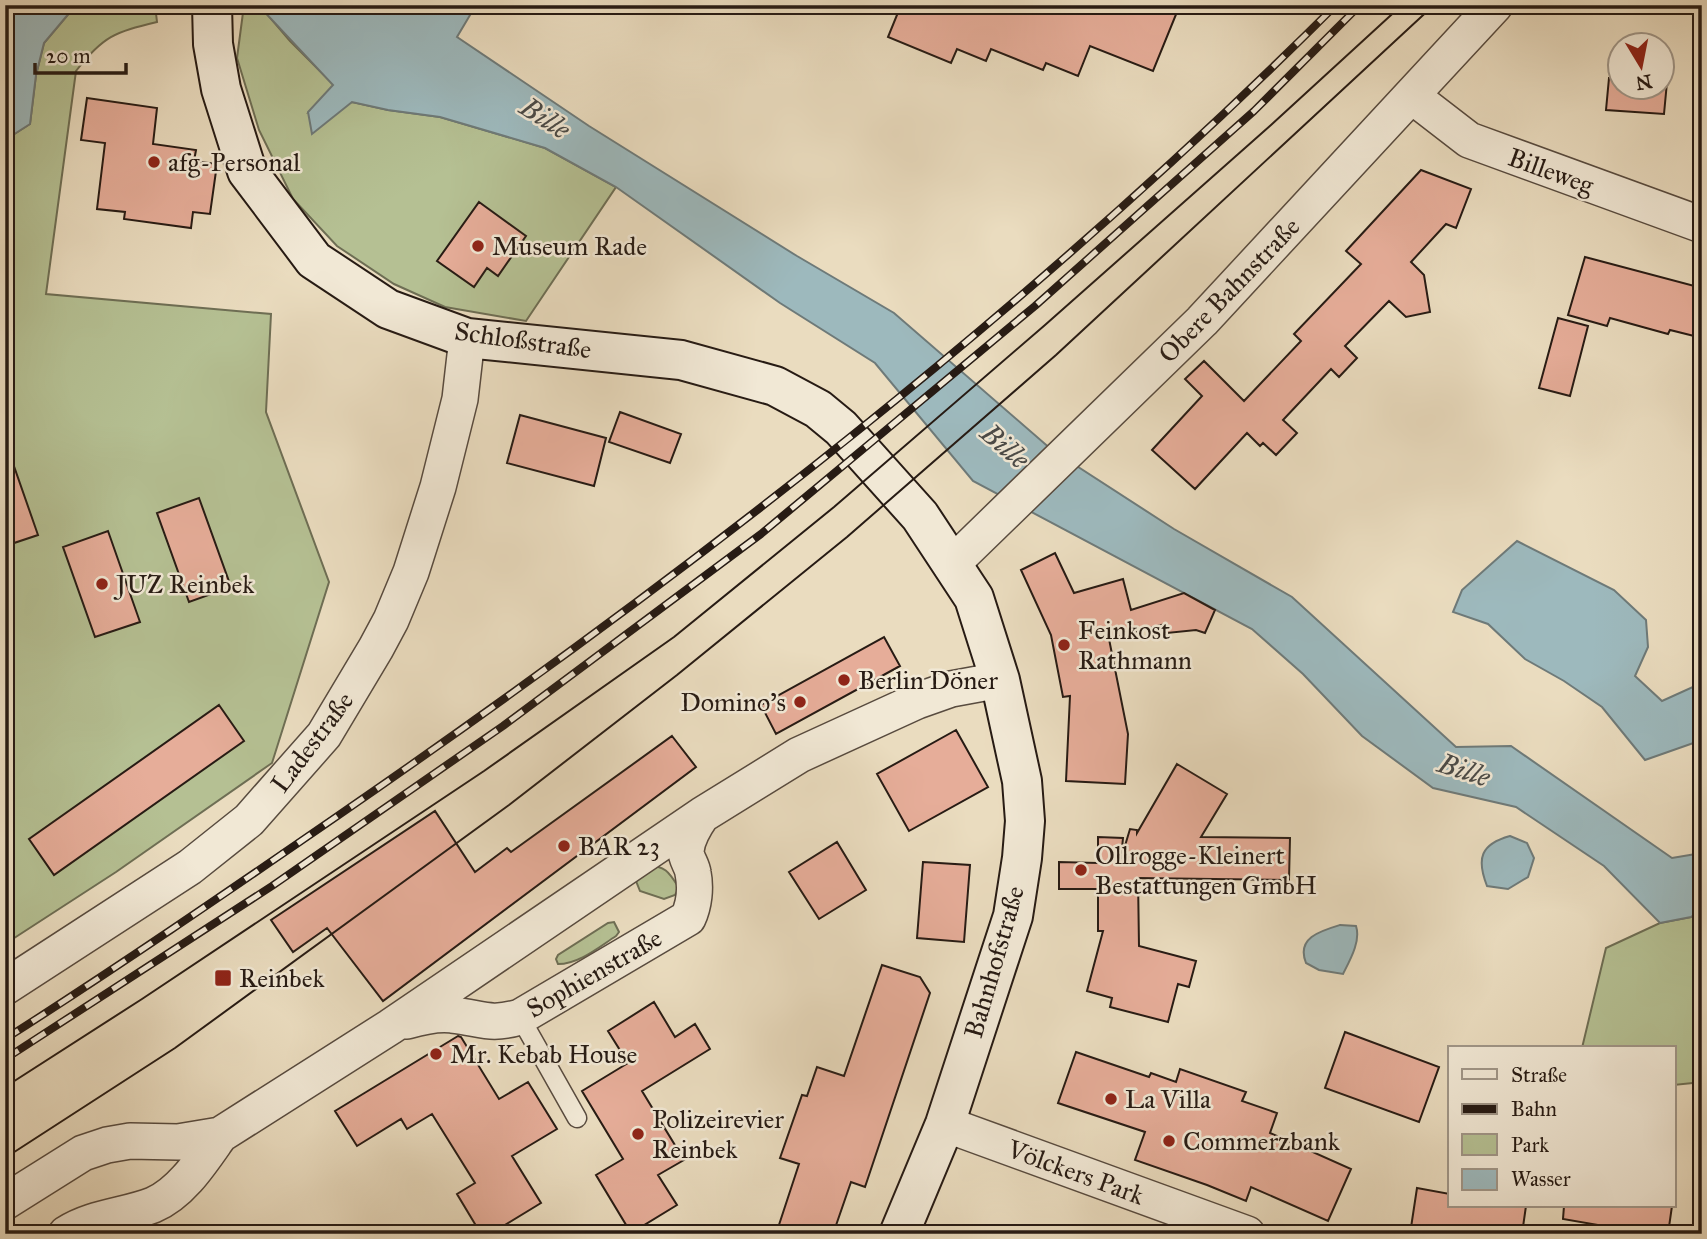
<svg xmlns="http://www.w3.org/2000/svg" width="1707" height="1239" font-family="'IM FELL Great Primer',serif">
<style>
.green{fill:#b5c093;stroke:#6e6e54;stroke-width:2}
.water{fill:#9db9bd;stroke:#6e7a79;stroke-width:2}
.building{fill:#e6ad99;stroke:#271b14;stroke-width:2}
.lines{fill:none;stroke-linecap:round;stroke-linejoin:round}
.service-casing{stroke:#584b3f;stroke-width:21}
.minor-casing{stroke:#584b3f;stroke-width:38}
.secondary-casing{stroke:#271b14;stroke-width:42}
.service{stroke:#f1e8d5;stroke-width:18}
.minor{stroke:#f1e8d5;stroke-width:35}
.secondary{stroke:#f1e8d5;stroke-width:38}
.tram{stroke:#271b14;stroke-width:2}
.rail-casing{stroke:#271b14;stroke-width:8}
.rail{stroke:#f1e8d5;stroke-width:5;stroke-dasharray:16;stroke-linecap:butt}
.poi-dot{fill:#8f2418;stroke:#f1e8d5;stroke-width:2.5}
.labels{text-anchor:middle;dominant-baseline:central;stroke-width:5;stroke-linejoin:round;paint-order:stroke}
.poi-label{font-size:26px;fill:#271b14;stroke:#f1e8d5;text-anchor:start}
.street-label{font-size:26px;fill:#271b14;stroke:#f1e8d5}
.water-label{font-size:28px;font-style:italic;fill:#4a4a47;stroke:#f1e8d5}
</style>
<rect width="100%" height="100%" fill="#eadcbf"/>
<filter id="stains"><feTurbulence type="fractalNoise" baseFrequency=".00286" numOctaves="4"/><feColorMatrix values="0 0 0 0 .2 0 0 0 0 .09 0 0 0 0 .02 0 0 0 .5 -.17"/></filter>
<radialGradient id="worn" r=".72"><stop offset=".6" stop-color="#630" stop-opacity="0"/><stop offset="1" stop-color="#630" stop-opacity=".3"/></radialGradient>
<path class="green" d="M76 5H155L157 22C115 32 103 36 76 71L46 294 271 314 266 412 329 582 272 763 116 872 5 944V140L30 124 36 75 44 43Z
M244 5H258L262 8 290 41 334 85 309 112 352 102 388 110 440 117 545 148 616 187 526 321 445 307 394 284 337 246 293 199 259 130 237 58Z
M646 865C666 866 669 872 679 888L675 895 664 899 640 891 636 881 640 872Z
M1702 911V1082L1674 1085V1048H1582L1606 948 1660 923 1691 917Z
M614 922 619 932 616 936C599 947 579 964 558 964L556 959 558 955 608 923Z"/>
<path class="water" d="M5 5H76L44 43 36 75 30 124 5 140Z
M258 5H476L457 37 589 126 797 256 894 313 1052 450 1174 529 1292 597 1456 747 1511 746 1672 858 1702 853V911L1691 917 1660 923 1604 866 1516 807 1433 788 1362 736 1303 674 1252 629 973 481 875 363 780 303 616 187 545 148 440 117 388 110 352 102 312 134 308 112 333 85Z
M1517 541 1614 590 1646 620 1648 647 1635 676 1662 701 1695 686H1702V740L1645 760 1602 707 1564 681 1525 659 1488 624 1453 612 1462 590Z
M1510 836 1527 843 1534 858 1528 877 1508 889 1487 886C1476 858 1481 844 1510 836Z
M1340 925 1356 926C1361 941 1350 960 1343 974L1319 970 1306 963C1296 938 1320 931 1340 925Z"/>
<path class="building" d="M901 5H1160L1177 12 1153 71 1090 46 1078 76 1046 63 1043 70 991 49 986 61 957 49 951 63 888 37Z
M1609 78 1620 79V88H1662V81L1667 82 1664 114 1606 110Z
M87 98 157 108 153 144 196 150 194 161 217 164 210 214 193 212 191 228 124 219 125 212 97 209 105 143 81 140Z
M1421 170 1471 189 1456 228 1446 224 1411 262 1424 275 1430 312 1406 317 1389 301 1345 346 1357 358 1339 377 1331 369 1283 420 1297 433 1276 455 1263 443 1260 446 1247 433 1195 489 1152 450 1202 396 1185 379 1204 361 1244 401 1301 341 1294 334 1361 264 1346 251Z
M479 202 526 236 498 276 487 268 474 287 437 261Z
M1585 257 1702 288V338L1670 330 1668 334 1610 318 1607 326 1568 315Z
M1558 318 1588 326 1570 396 1539 388Z
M620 412 681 434 670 463 609 442Z
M520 415 606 438 594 486 507 463Z
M5 452H9L38 535 5 546Z
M199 498 231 587 189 602 157 513Z
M108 531 140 622 95 637 63 547Z
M1055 553 1074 593 1123 579 1131 610 1184 593 1215 610 1205 633 1196 630 1167 633 1165 624 1109 639 1128 734 1125 784 1066 781 1070 696 1063 697 1051 635 1021 570Z
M884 637 900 666 776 734 761 705Z
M219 705 244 741 54 875 29 839Z
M956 730 988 787 909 831 877 774Z
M672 736 696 767 383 1001 327 928 293 952 271 920 435 811 475 872 507 848 511 852Z
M1177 764 1227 794 1201 837 1290 838 1289 880 1138 878 1139 946 1196 961 1189 987 1178 984 1168 1022 1110 1007 1112 998 1087 991 1103 931H1098V889H1059V862L1098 863V837L1123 838 1121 859 1130 829 1137 830V833Z
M837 842 866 890 819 919 789 872Z
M923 862 970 865 964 942 917 938Z
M882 965 920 977 930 993 865 1187 851 1182 833 1234H776L799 1164 780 1158 802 1095 807 1096 817 1067 844 1076Z
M654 1002 675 1037 695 1024 710 1049 642 1091 684 1160 658 1175 677 1205 631 1233 596 1175 623 1159 582 1091 628 1063 608 1031Z
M1345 1032 1439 1067 1419 1122 1325 1088Z
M458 1036 461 1037 499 1099 528 1082 557 1129 512 1156 541 1203 490 1234H481L457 1194 475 1183 432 1114 407 1129 401 1119 357 1146 335 1111Z
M1076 1052 1149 1077 1151 1073 1176 1082 1180 1069 1246 1092 1242 1101 1277 1113 1270 1133 1351 1169 1328 1221 1251 1187 1246 1201 1207 1185 1135 1160 1145 1132 1058 1103Z
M1417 1188 1450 1194V1206H1526L1522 1234H1410Z
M1564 1206H1672L1668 1234H1650L1563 1219Z"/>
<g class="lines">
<defs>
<path id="service" d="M520 1017 577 1118"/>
<path id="minor" d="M1412 96 1469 140 1702 225
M951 565 1202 321 1495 5
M5 987 190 867 249 820 324 735 376 648 391 620 411 572 438 487 460 399 467 338
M407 1021C421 1017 438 1013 452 1015 482 1018 489 1026 520 1017L688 918C694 905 696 888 693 873 692 865 686 859 686 851 687 838 695 825 702 815
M945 1124 1247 1234
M5 1202 83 1153 107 1145 130 1141 178 1142 220 1135 390 1027 702 815 799 755 917 701 951 689 1000 680
M66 1234C92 1217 125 1216 153 1205 182 1193 203 1159 220 1135"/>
<path id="secondary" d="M212 5 213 44 221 89 247 171 314 260 388 309 467 338 681 360 775 386 818 409 841 428 920 516 974 598 1000 680 1022 781 1025 821 1022 858 1013 916 945 1124 899 1234"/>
</defs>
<use href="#service" class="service-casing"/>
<use href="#minor" class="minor-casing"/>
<use href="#secondary" class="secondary-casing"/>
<use href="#service" class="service"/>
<use href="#minor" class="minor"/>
<use href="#secondary" class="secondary"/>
<path class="tram" d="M5 1087 142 999 484 771 674 637 834 507 1045 325 1271 125 1402 5
M5 1158 175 1048 509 805 677 675 847 537 1056 355 1434 5"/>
<defs>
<path id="rail" d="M5 1039C118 967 227 892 336 817 690 573 1031 309 1336 5
M5 1059 272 886 503 726 761 534 1035 306 1254 111 1360 5"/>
</defs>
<use href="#rail" class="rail-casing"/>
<use href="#rail" class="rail"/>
</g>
<g class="poi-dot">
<circle cx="154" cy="162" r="7"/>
<circle cx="478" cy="246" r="7"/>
<circle cx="102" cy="584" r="7"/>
<circle cx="1064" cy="645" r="7"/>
<circle cx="844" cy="680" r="7"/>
<circle cx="800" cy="702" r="7"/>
<circle cx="564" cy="846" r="7"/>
<circle cx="1081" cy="870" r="7"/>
<rect x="214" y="969" width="18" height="18" rx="3.5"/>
<circle cx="436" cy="1054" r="7"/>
<circle cx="1111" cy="1099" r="7"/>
<circle cx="638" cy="1134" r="7"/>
<circle cx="1169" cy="1141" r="7"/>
</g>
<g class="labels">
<g class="poi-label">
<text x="168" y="162">afg-Personal</text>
<text x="492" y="246">Museum Rade</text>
<text x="116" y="584">JUZ Reinbek</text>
<text x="1078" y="630">Feinkost<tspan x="1078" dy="30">Rathmann</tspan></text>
<text x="858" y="680">Berlin Döner</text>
<text x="786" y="702" text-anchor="end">Domino's</text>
<text x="578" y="846">BAR 23</text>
<text x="1095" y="855">Ollrogge-Kleinert<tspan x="1095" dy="30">Bestattungen GmbH</tspan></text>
<text x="239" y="978">Reinbek</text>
<text x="450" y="1054">Mr. Kebab House</text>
<text x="1125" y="1099">La Villa</text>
<text x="652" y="1119">Polizeirevier<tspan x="652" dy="30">Reinbek</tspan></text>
<text x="1183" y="1141">Commerzbank</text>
</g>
<g class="street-label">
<text transform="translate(1551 171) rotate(20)">Billeweg</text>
<text transform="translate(1229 290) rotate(-46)">Obere Bahnstraße</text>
<text transform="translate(523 340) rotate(8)">Schloßstraße</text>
<text transform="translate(312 742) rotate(-53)">Ladestraße</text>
<text transform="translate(994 962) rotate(-74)">Bahnhofstraße</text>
<text transform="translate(594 973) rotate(-30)">Sophienstraße</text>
<text transform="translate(1076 1172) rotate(20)">Völckers Park</text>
</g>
<g class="water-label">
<text transform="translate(545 118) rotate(33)">Bille</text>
<text transform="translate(1005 446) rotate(41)">Bille</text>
<text transform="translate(1464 770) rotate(18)">Bille</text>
</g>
</g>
<rect width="1707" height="1239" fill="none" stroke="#eadcbf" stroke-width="28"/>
<rect x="7" y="7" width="1693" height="1225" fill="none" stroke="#271b14" stroke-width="3.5"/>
<rect x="14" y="14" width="1679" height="1211" fill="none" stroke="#271b14" stroke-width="2"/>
<rect x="1448" y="1046" width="228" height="161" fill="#f1e8d5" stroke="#a09688" stroke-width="2"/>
<rect x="1462" y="1069" width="35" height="10" fill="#f1e8d5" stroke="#a09688" stroke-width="2"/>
<text x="1511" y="1082" font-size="21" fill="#271b14">Straße</text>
<rect x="1462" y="1104" width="35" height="10" fill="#271b14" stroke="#a09688" stroke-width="2"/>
<text x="1511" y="1116" font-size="21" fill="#271b14">Bahn</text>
<rect x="1462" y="1134" width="35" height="21" fill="#b5c093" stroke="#a09688" stroke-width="2"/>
<text x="1511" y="1152" font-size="21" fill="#271b14">Park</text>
<rect x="1462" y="1169" width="35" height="21" fill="#9db9bd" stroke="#a09688" stroke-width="2"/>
<text x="1511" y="1186" font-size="21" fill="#271b14">Wasser</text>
<g transform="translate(1641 66) rotate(170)"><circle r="33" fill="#f1e8d5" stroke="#a09688" stroke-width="2"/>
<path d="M0-5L12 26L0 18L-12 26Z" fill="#8f2418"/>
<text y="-10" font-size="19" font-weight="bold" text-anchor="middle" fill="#271b14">N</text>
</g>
<path d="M35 63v10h91v-10" fill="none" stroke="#271b14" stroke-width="3.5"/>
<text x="46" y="63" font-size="21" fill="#271b14" stroke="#f1e8d5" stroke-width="5" paint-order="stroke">20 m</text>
<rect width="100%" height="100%" filter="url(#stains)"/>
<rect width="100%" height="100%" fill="url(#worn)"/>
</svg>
